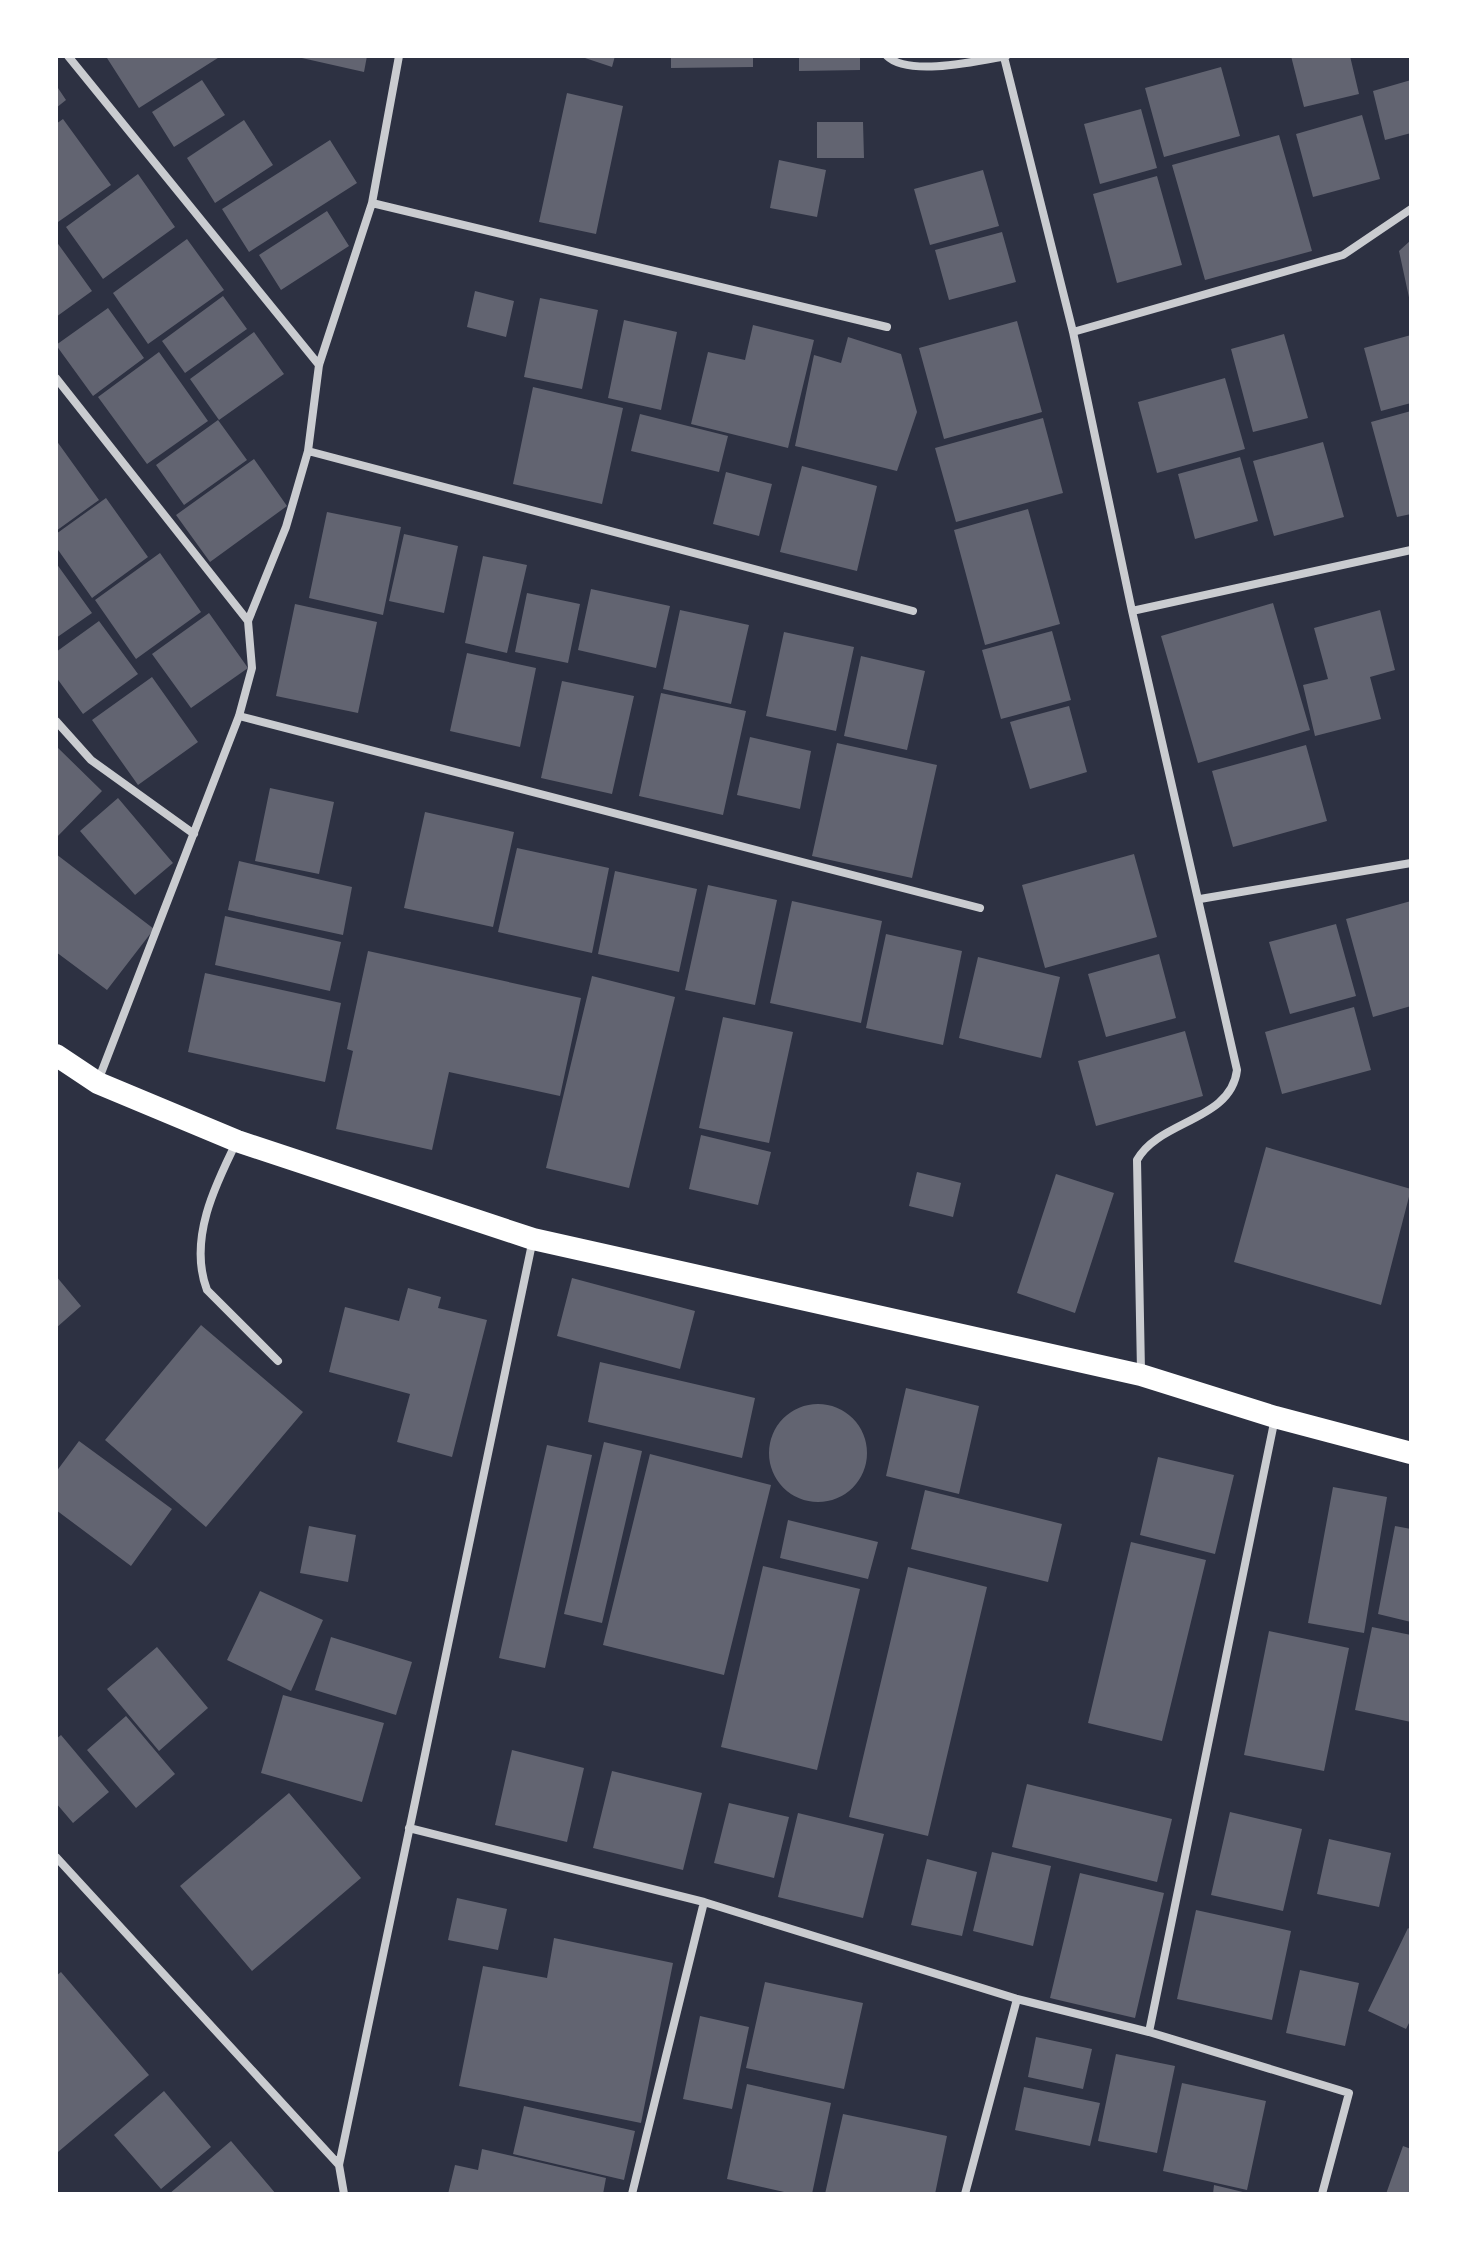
<svg xmlns="http://www.w3.org/2000/svg" width="1467" height="2250" font-family="'Work Sans',sans-serif">
<style>
.building{fill:#626471}
.lines{fill:none;stroke-linecap:round;stroke-linejoin:round}
.minor{stroke:#caccd0;stroke-width:8}
.trunk{stroke:#fff;stroke-width:22}
</style>
<rect width="100%" height="100%" fill="#2d3142"/>
<path class="building" d="M111 56H221L139 108 107 58Z
M293 56H367L364 72Z
M579 56H615L612 67Z
M671 56H753V67L671 68Z
M799 56H860V70L799 71Z
M1291 56H1350L1359 94 1304 107Z
M1221 67 1240 136 1164 157 1145 88Z
M202 80 225 115 174 147 152 112Z
M1411 80V133L1385 140 1373 91Z
M56 85 66 100 56 108Z
M567 93 623 106 596 234 539 222Z
M1141 109 1157 168 1100 184 1084 124Z
M1362 115 1380 179 1313 197 1296 134Z
M63 119 111 185 58 222 56 124Z
M244 120 273 165 215 203 187 158Z
M817 122H863L864 158H817Z
M1279 135 1312 251 1205 280 1172 165Z
M330 140 357 183 249 252 222 209Z
M779 160 826 170 817 217 770 208Z
M983 170 999 226 930 245 914 189Z
M138 174 175 227 103 279 66 227Z
M1157 176 1182 265 1117 283 1093 194Z
M327 211 349 246 281 290 259 255Z
M1002 232 1016 282 949 300 935 250Z
M187 239 224 290 148 344 113 293Z
M1411 240V302H1410L1399 251Z
M56 241 92 291 56 317Z
M475 291 514 301 506 337 467 327Z
M223 296 247 329 185 373 162 341Z
M540 298 598 310 582 389 524 377Z
M108 308 144 358 93 396 56 345Z
M624 320 677 332 661 410 608 398Z
M1017 321 1042 412 944 439 919 348Z
M753 325 814 340 788 448 691 424 708 352 745 360Z
M254 332 284 374 219 420 190 379Z
M1284 334 1308 418 1253 432 1231 349Z
M1411 335V403L1381 411 1364 348Z
M848 337 901 354 917 412 897 471 795 446 814 355 841 363Z
M159 352 208 421 147 464 98 397Z
M1225 378 1245 449 1157 473 1138 402Z
M533 387 623 408 602 504 513 484Z
M1411 411V514L1397 517 1371 422Z
M640 414 728 436 719 472 631 451Z
M1043 418 1063 493 956 522 935 448Z
M218 420 247 460 184 505 156 465Z
M56 440 99 500 56 531Z
M1323 442 1344 517 1274 536 1253 461Z
M1240 457 1258 521 1195 539 1178 474Z
M254 459 287 506 210 562 176 515Z
M802 466 877 486 857 571 780 552Z
M726 472 772 484 759 536 713 524Z
M106 498 148 557 92 598 56 547V534Z
M1028 509 1060 624 985 645 954 530Z
M327 512 401 527 383 615 309 598Z
M404 534 458 546 444 613 389 601Z
M160 553 201 612 136 659 95 600Z
M483 556 527 565 507 653 465 643Z
M56 563 92 613 56 638Z
M591 589 670 606 656 668 578 650Z
M527 593 580 604 568 663 515 652Z
M1273 603 1310 730 1198 763 1161 636Z
M295 604 377 622 358 713 276 696Z
M680 610 749 625 731 704 663 689Z
M1380 610 1395 670 1370 677 1381 719 1315 736 1303 685 1328 679 1314 628Z
M209 613 248 668 191 708 152 654Z
M99 621 138 674 83 714 56 677V652Z
M1052 631 1071 700 1001 719 982 650Z
M784 632 854 647 836 731 766 716Z
M467 653 536 668 520 747 450 731Z
M861 656 925 671 907 750 844 736Z
M152 677 198 742 138 785 92 720Z
M562 681 634 696 612 794 541 778Z
M661 693 746 711 723 815 639 796Z
M1069 706 1087 772 1030 789 1010 722Z
M750 737 811 751 800 809 737 795Z
M837 743 937 765 912 878 812 856Z
M1306 745 1327 821 1233 847 1212 771Z
M56 746 102 791 56 838Z
M270 788 334 802 319 874 255 861Z
M118 798 173 863 135 895 80 831Z
M425 812 514 832 493 927 404 908Z
M517 848 609 868 592 953 498 932Z
M56 854 154 929 107 990 56 952Z
M1134 854 1157 937 1045 968 1022 885Z
M239 861 352 887 343 935 228 910Z
M615 871 697 889 679 972 598 954Z
M708 885 777 900 755 1005 685 990Z
M792 901 882 921 861 1023 770 1003Z
M1411 901V1006L1373 1017 1346 919Z
M225 916 341 942 330 991 215 965Z
M1336 924 1356 996 1290 1014 1269 942Z
M886 934 962 951 943 1045 866 1028Z
M368 951 581 998 560 1096 449 1072 432 1150 336 1129 353 1051 347 1049Z
M1159 954 1176 1018 1106 1037 1088 974Z
M978 957 1060 977 1041 1058 959 1038Z
M205 973 341 1003 325 1082 188 1052Z
M592 976 675 997 629 1188 546 1168Z
M1354 1007 1371 1070 1282 1094 1265 1032Z
M723 1017 793 1032 769 1143 699 1128Z
M1185 1031 1203 1096 1096 1126 1078 1061Z
M701 1135 771 1152 758 1205 689 1189Z
M1266 1147 1411 1189 1381 1305 1234 1262Z
M917 1172 961 1183 953 1217 909 1206Z
M1056 1174 1114 1193 1075 1313 1017 1293Z
M56 1276 81 1306 56 1328Z
M572 1278 695 1311 680 1369 557 1336Z
M408 1288 441 1297 438 1308 487 1320 452 1457 397 1442 410 1394 329 1372 345 1307 399 1321Z
M201 1325 303 1412 206 1527 105 1440Z
M600 1362 755 1398 742 1458 588 1422Z
M906 1388 979 1406 959 1494 886 1476Z
M769 1453a49 49 0 1 1 98 0a49 49 0 1 1-98 0Z
M79 1441 172 1509 131 1566 56 1510V1472Z
M604 1442 642 1451 602 1623 564 1614Z
M547 1445 592 1455 545 1668 499 1658Z
M650 1454 771 1485 724 1675 603 1645Z
M1158 1457 1234 1475 1215 1554 1140 1535Z
M1333 1487 1387 1497 1364 1633 1308 1623Z
M925 1490 1062 1524 1048 1582 911 1549Z
M788 1520 878 1542 868 1579 780 1558Z
M309 1526 356 1535 348 1582 300 1573Z
M1395 1526 1411 1529V1622L1378 1614Z
M1131 1542 1206 1560 1162 1741 1088 1723Z
M763 1566 860 1589 817 1770 721 1747Z
M908 1567 987 1587 928 1836 849 1817Z
M260 1591 323 1620 291 1691 227 1660Z
M1372 1627 1411 1635V1722L1355 1710Z
M1269 1631 1349 1648 1324 1771 1244 1755Z
M331 1637 412 1662 396 1715 315 1690Z
M157 1647 208 1708 159 1751 107 1689Z
M283 1695 384 1723 362 1802 261 1773Z
M126 1716 175 1774 136 1808 87 1750Z
M61 1735 109 1792 73 1823 56 1803V1739Z
M512 1750 584 1768 567 1842 495 1825Z
M612 1771 702 1793 683 1870 593 1848Z
M1027 1784 1172 1819 1157 1882 1012 1847Z
M289 1793 361 1878 252 1971 180 1886Z
M729 1803 789 1817 774 1878 714 1863Z
M1230 1812 1302 1829 1283 1911 1211 1895Z
M798 1813 884 1834 863 1918 778 1897Z
M1329 1839 1391 1853 1379 1907 1317 1894Z
M992 1852 1051 1866 1033 1946 973 1931Z
M927 1859 977 1872 962 1936 911 1925Z
M1080 1873 1164 1893 1135 2018 1050 1998Z
M457 1898 507 1909 498 1950 448 1940Z
M1196 1910 1291 1931 1272 2020 1177 1999Z
M1408 1928 1411 1930V2019L1406 2029 1368 2011Z
M554 1938 673 1963 641 2123 459 2086 483 1966 547 1978Z
M1300 1970 1359 1983 1345 2046 1286 2033Z
M61 1972 149 2075 58 2152 56 1976Z
M765 1982 863 2003 844 2089 746 2068Z
M700 2016 749 2027 732 2109 683 2099Z
M1036 2037 1092 2049 1083 2089 1028 2077Z
M1116 2054 1175 2066 1157 2153 1098 2141Z
M1182 2083 1266 2101 1247 2190 1163 2171Z
M747 2084 831 2103 812 2194H793L727 2179Z
M1024 2087 1100 2103 1090 2146 1015 2130Z
M164 2091 211 2147 161 2189 114 2135Z
M524 2106 635 2131 624 2180 513 2154Z
M843 2114 947 2136 935 2194H825Z
M231 2141 276 2194H169Z
M1403 2146 1411 2149V2194H1386Z
M482 2149 606 2178 603 2194H448L455 2165 478 2170Z
M1214 2185 1247 2193V2194H1213Z"/>
<g class="lines">
<path class="minor" d="M68 56 319 365
M887 56C908 77 978 61 1006 56
M1004 57 1073 332 1132 611 1237 1070C1231 1121 1159 1120 1137 1160L1141 1371
M372 203 887 327
M1073 332 1343 255 1411 209
M56 378 248 621
M308 451 913 611
M1132 611 1411 550
M239 716 980 908
M56 721 91 760 194 834
M1200 899 1411 863
M98 1081 239 716 252 668 248 621 286 527 308 451 319 365 372 203 399 56
M237 1141C215 1185 188 1240 207 1290L278 1361
M409 1828 704 1902 1017 1999 1149 2032 1349 2093 1322 2194
M56 1857 339 2165
M1149 2032 1275 1418
M344 2194 339 2165 533 1239
M632 2194 704 1902
M965 2194 1017 1999"/>
<path class="trunk" d="M56 1055 98 1083 237 1141 533 1239 1141 1375 1275 1417 1411 1453"/>
</g>
<rect width="1467" height="2250" fill="none" stroke="#ffffff" stroke-width="116"/>
</svg>
